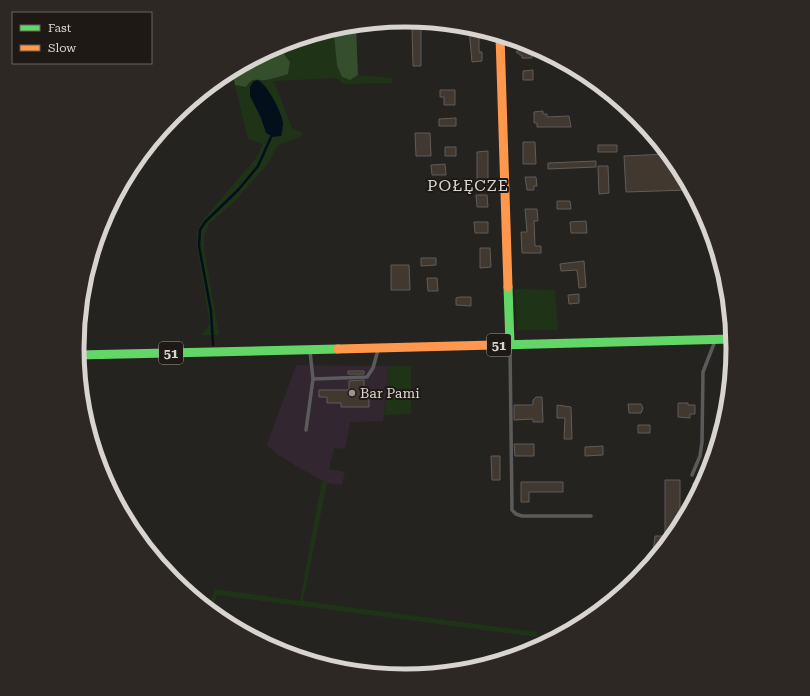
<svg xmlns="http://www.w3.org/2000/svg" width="810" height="696" font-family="'Roboto Serif',serif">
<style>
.commercial{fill:#322630}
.green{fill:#1f3416}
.forest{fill:#354e2b}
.water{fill:#03101b}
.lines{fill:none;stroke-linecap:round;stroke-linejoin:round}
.stream{stroke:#03101b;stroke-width:2.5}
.building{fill:#413930;stroke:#5f5d5a}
.lane{stroke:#5c5b5c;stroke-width:3.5}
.fast{stroke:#63d668;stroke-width:9}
.slow{stroke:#ff974d;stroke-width:9}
.poi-dot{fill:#999692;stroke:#1e1914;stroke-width:1.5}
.labels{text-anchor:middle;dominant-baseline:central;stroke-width:4;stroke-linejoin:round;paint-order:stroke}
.shield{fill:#1e1914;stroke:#a09c98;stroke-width:1}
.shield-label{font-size:13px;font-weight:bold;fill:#d8d4d0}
.poi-label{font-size:14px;fill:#d8d4d0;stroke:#1e1914;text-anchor:start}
.quarter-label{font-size:16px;letter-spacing:1px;fill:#d8d4d0;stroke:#1e1914}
.rim{fill:none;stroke:#d8d4d0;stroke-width:5}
</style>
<rect width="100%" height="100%" fill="#252320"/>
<path class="commercial" d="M296 365 389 366 383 421 350 422 345 449 334 448 329 469 345 472 342 485 327 483 296 466 277 454 267 445Z"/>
<path class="green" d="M330 30 334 35 337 66 342 77 350 80 358 75 392 78V83L344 84 336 78 274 81 292 128 303 133 299 137 278 145 267 165 234 202 209 224 204 236V249L219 335H202L210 324 197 247V232L203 220 257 157 263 144 248 139 235 85 246 87C253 78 256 81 266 80 273 80 281 76 288 74L290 62 278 46Z
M515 289 555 290 558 330H517Z
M389 366H411V414L384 415Z
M322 480 327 483 303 601 537 632V637L217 595 211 611 208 608 215 589 300 601Z"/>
<path class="forest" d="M356 25 358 75 350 80 342 77 337 66 334 35 330 30Z
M278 46 290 62 288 74C281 76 273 79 266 80 255 81 254 76 246 87L235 85 232 70Z"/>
<path class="water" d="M257 80C267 83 282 113 283 123 283 127 282 132 281 136L273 137 266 133 261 118 250 96V87L253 82Z"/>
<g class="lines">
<path class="stream" d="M213 345 211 311 199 246 200 230 205 222 239 189 258 166 271 137"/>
</g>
<path class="building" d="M412 29H421V66H413Z
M469 29 481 30 482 37H479V52H482V61L472 62Z
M532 46V58H522V56L516 52 522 49V47Z
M533 70V80H523V71Z
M440 90H455V105H444V97H440Z
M543 111V114H547V117L569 116 571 127H537V123H534V112Z
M456 118V126H439V119Z
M415 133H430L431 156H416Z
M523 142H535L536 164H523Z
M598 145H617V152H598Z
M445 147H456V156H445Z
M488 151V181H477V152Z
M668 154 678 166 687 184 688 190 626 192 624 156Z
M596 161V167L548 169V163Z
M445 164 446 175H432L431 165Z
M598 166H608L609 193 599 194Z
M525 177H536L537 186H534V190H527Z
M476 195H487L488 207H477Z
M557 201H570L571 209H557Z
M525 209H537L538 221H534L535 246H541V253H522L521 232H527Z
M586 221 587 233H571L570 222Z
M474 222H488V233H475Z
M480 248H490L491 267 480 268Z
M421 258H436V265L421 266Z
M584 261 586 287 579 288 577 270 561 271 560 264Z
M391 265H409L410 290H391Z
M427 278H437L438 291H428Z
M579 294V303L569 304 568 295Z
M460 297H471V306L456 305V298Z
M348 371H364V374H348Z
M364 380V392H369V407H341V403H327V397H319V390H349V381Z
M536 397H542L543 422H533V419L514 420V405H533V400Z
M678 403H688V405H695V414H690V418L678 417Z
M628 404H641L643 408 641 413H629Z
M557 405 571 407 572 439H564L565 418H557Z
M638 425H650V433H638Z
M514 444H534V456H515Z
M603 446V455L585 456V447Z
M491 456H500V480H492Z
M665 480H680V525L652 561 655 536H665Z
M521 482H563V492H529V502H521Z
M693 483H703L694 500Z"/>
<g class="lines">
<path class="lane" d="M510 346 512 510 516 514 522 516H591
M310 351 313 379 367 377 373 368 378 350
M306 430 313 379
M692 475 700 456 702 442 703 372 715 341"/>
<path class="fast" d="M508 287 510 344
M494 345 732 339
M78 355 338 349"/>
<path class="slow" d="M500 36 508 287
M338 349 494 345"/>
</g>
<circle class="poi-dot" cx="352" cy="393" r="4"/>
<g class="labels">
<g class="shield">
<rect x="487" y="334" width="24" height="22" rx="3"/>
<rect x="159" y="342" width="24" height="22" rx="3"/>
</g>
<g class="shield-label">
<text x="499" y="345">51</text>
<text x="171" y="353">51</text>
</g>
<g class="poi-label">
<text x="360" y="393">Bar Pami</text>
</g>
<g class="quarter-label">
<text x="468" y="185">POŁĘCZE</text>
</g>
</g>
<path d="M0 0H810V696H0ZM84 348a321 321 0 1 1 642 0a321 321 0 1 1-642 0Z" fill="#2d2823" fill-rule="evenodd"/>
<path class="rim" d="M84 348a321 321 0 1 1 642 0a321 321 0 1 1-642 0Z"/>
<rect x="12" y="12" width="140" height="52" fill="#1e1914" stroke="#68645f"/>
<rect x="20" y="25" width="20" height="6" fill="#63d668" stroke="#68645f"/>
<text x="48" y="32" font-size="12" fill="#d8d4d0">Fast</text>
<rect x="20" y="45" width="20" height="6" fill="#ff974d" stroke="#68645f"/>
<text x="48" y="52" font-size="12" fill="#d8d4d0">Slow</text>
</svg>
